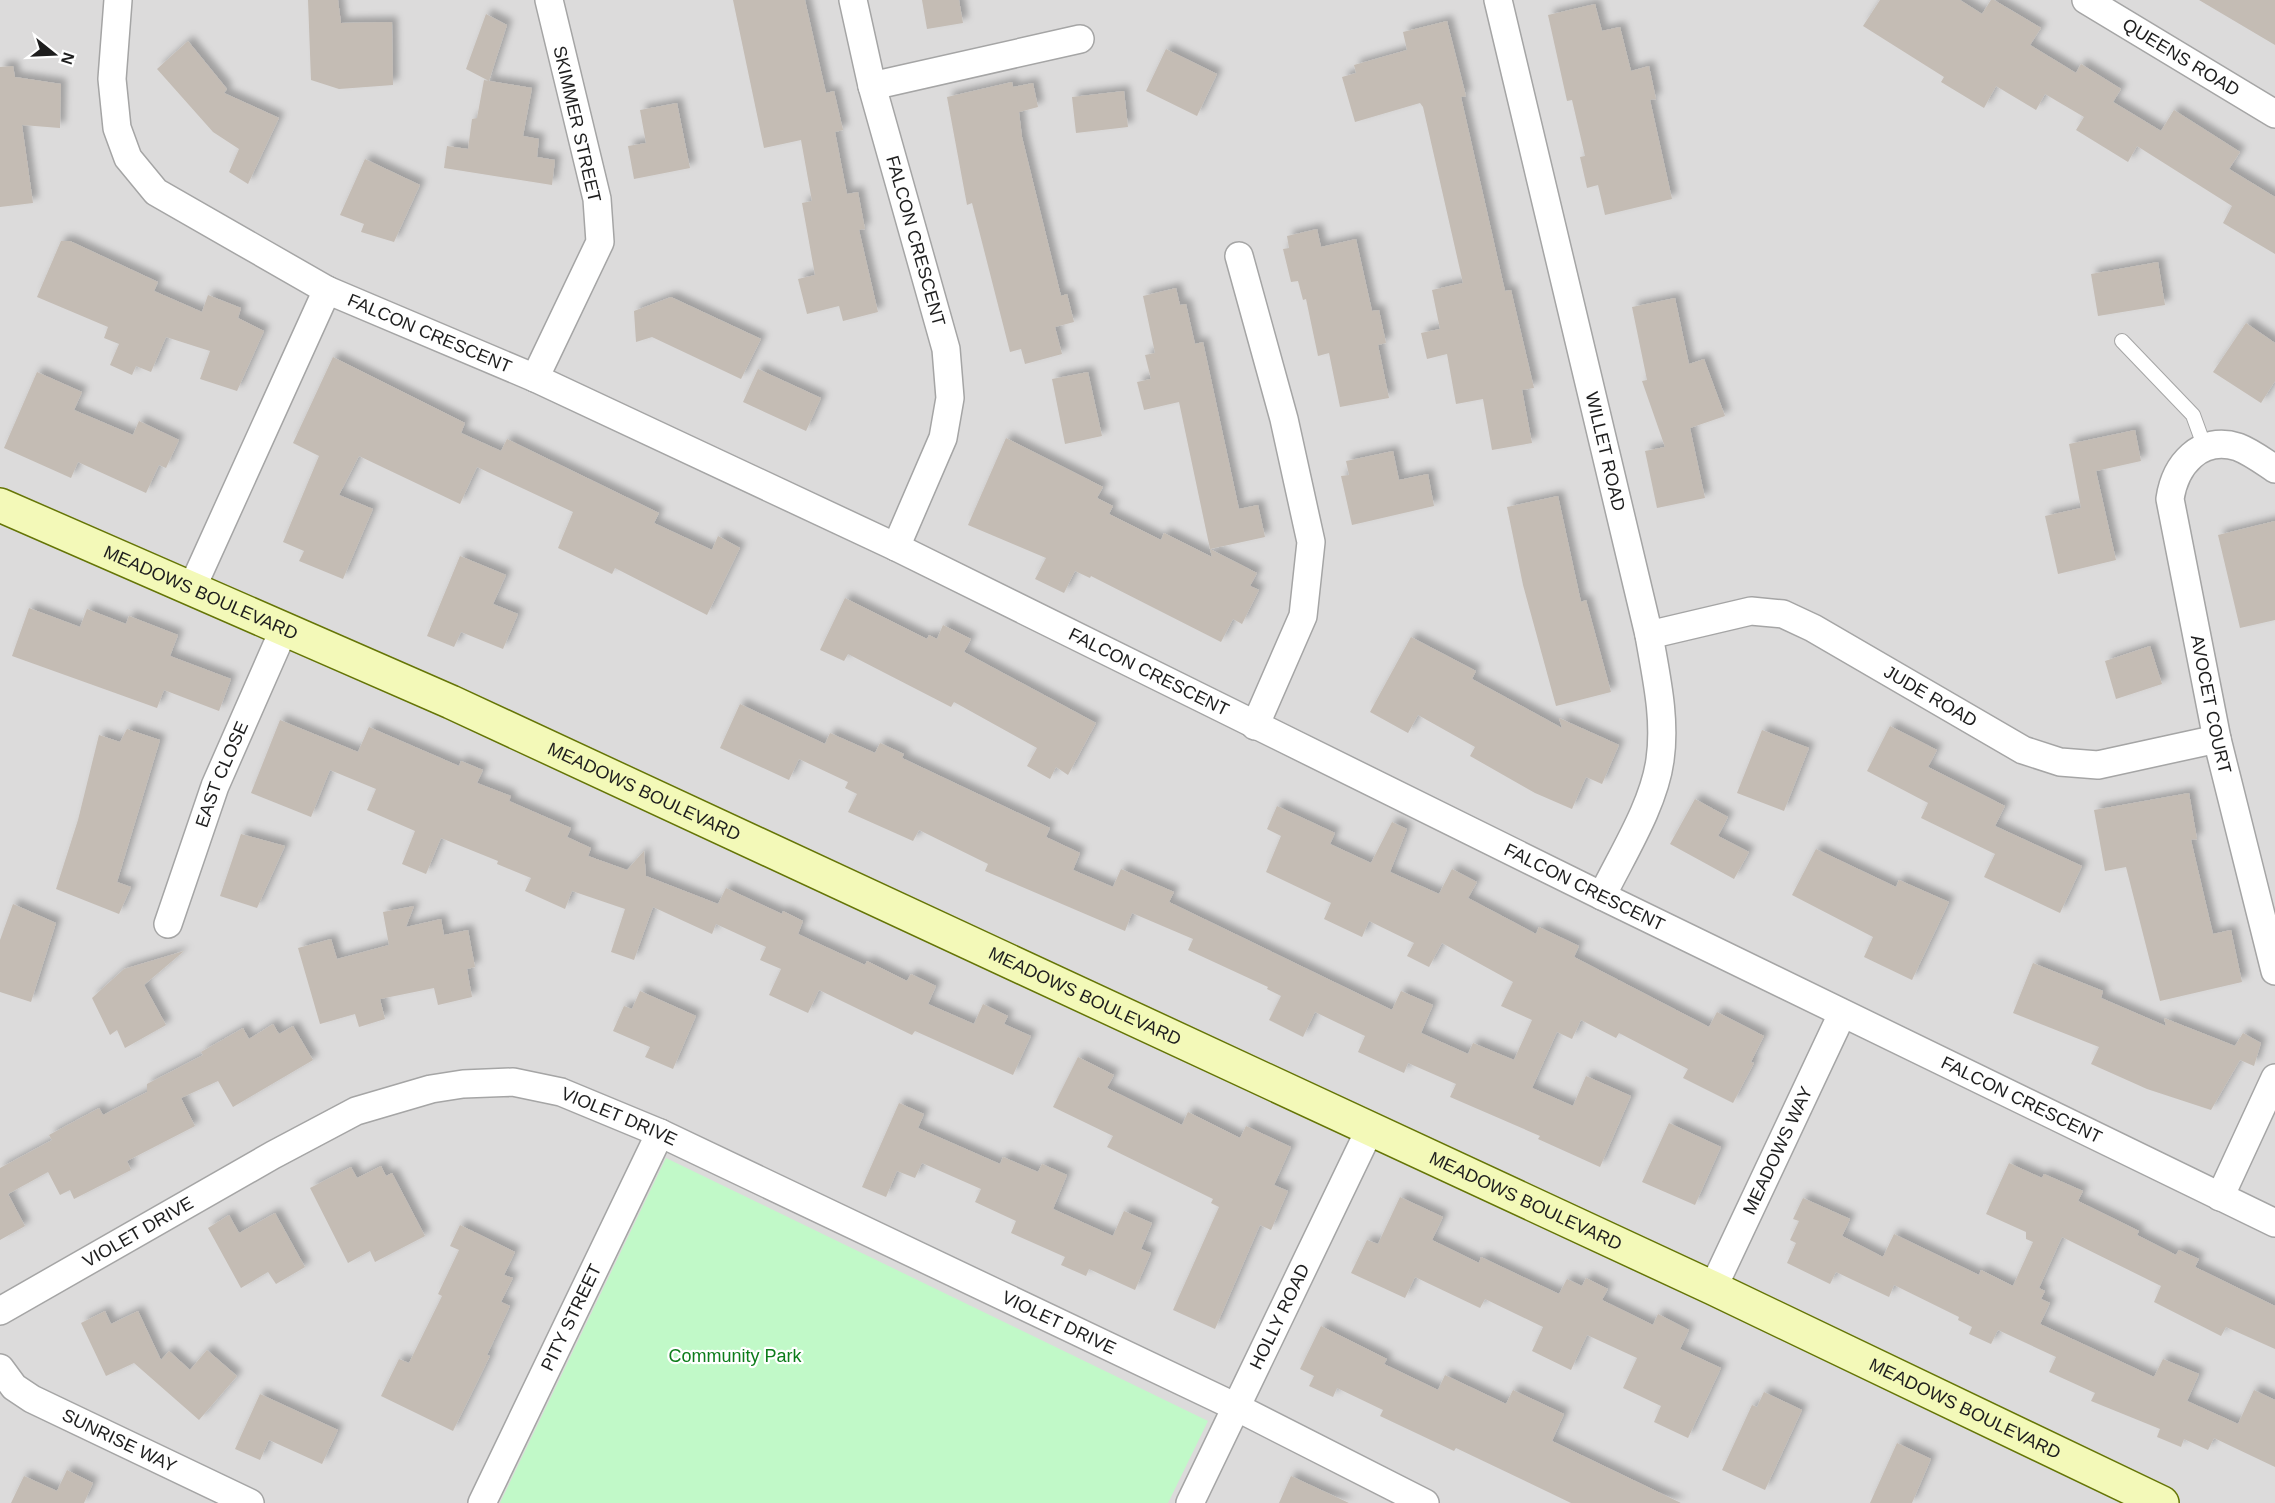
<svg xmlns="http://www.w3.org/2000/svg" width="2275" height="1503" font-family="Arial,sans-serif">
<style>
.residential{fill:#dcdbdb}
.park{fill:#c1f9c8}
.building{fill:#c4bcb4;filter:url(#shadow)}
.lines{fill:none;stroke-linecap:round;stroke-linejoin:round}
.lane-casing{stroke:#a5a5a5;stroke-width:16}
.street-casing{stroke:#a5a5a5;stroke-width:30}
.secondary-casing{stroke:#657506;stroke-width:36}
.lane{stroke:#fff;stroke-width:14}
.street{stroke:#fff;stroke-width:27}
.secondary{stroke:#f3f9b8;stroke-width:33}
.labels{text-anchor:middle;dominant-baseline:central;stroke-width:4.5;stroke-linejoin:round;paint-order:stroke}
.street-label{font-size:18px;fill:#1e1e1e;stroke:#fff}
.park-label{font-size:18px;fill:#0c7c1a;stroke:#fff}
</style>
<defs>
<filter id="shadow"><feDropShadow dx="5.5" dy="-5.5" stdDeviation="3" flood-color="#0004"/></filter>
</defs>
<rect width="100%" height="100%" fill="#efece4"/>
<path class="residential" d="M0 0H2275V1503H0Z"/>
<path class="park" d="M666 1158 1208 1421 1168 1503H500Z"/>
<path class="building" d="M308 0H338L341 23 392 22 393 85 339 89 311 80Z
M733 0H805L826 93 834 91 843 130 835 132 847 194 858 192 865 229 859 230 878 312 843 321 839 306 807 314 798 279 815 275 802 203 812 201 801 140 764 148Z
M922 0H959L963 23 927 29Z
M1880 0H1960L1982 14 1991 0H1994L2041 28 2030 45 2076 73 2081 64 2121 89 2113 102 2161 131 2174 110 2240 152 2229 169 2275 197V254L2223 223 2232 206 2137 146 2128 162 2076 130 2084 117 2045 94 2036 110 1996 86 1984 108 1941 82 1944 77 1863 26Z
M2199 0H2275V45Z
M1595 4 1602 31 1620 27 1631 71 1649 66 1656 99 1650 100 1672 199 1605 215 1598 185 1587 188 1580 157 1585 156 1572 100 1567 101 1548 15Z
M486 14 507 25 489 81 466 69Z
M1447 21 1466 96 1461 97 1505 291 1511 290 1534 388 1522 390 1532 443 1492 450 1483 399 1456 404 1447 354 1427 359 1421 333 1440 329 1432 290 1463 283 1423 107 1420 103 1355 122 1342 77 1356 73 1354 65 1407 50 1403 32Z
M188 41 227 89 224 93 279 118 248 184 229 172 239 149 213 132 157 69Z
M1166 49 1217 74 1197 116 1146 91Z
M13 66 15 77 61 84 60 128 22 125 33 203 0 207V67Z
M484 80 532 88 523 136 539 139 537 157 555 160 552 185 444 168 447 146 468 149 472 119 477 118Z
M1012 82 1013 87 1033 83 1038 107 1019 112 1022 137 1061 296 1067 294 1074 322 1055 327 1062 354 1025 364 1021 349 1010 352 972 203 967 205 947 97Z
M1124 91 1128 127 1076 133 1072 97Z
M677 103 690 168 634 179 628 146 646 143 640 110Z
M365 159 420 185 394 242 361 232 364 224 340 215Z
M1317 229 1321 247 1356 239 1372 311 1379 310 1386 343 1378 345 1389 398 1340 407 1329 353 1318 356 1306 299 1303 300 1298 281 1291 282 1283 249 1289 248 1287 236Z
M61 241H70L158 282 154 291 202 312 208 295 241 308 238 318 264 331 237 391 200 379 210 351 166 337 151 372 136 366 132 375 110 365 119 344 104 338 108 327 37 297Z
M2158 262 2165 305 2098 316 2091 274Z
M1176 288 1180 305 1186 304 1195 344 1203 342 1239 509 1258 505 1265 537 1210 549 1179 402 1144 410 1137 382 1151 379 1145 355 1155 353 1143 296Z
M671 297 761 339 741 379 652 337 636 342 634 311Z
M1675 298 1689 364 1704 359 1725 416 1690 428 1705 498 1657 508 1645 451 1665 447 1642 381 1647 380 1632 307Z
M2246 323 2275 343V381L2261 403 2213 372Z
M333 357 465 423 461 433 501 451 507 439 659 513 654 523 712 550 718 536 740 548 707 615 615 568 612 574 558 548 573 512 477 467 460 504 359 456 339 495 373 509 343 579 299 561 304 551 283 542 319 456 293 443Z
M758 369 821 398 806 431 743 402Z
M37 372 82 392 74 410 133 435 139 421 179 440 166 468 159 465 146 493 78 462 71 478 4 448Z
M1088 372 1102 436 1065 444 1052 379Z
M2135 430 2141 461 2096 471 2116 560 2058 574 2045 516 2081 508 2069 444Z
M1006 438 1103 487 1097 498 1113 506 1109 514 1161 540 1164 533 1212 557 1210 549 1257 573 1250 586 1259 590 1242 624 1233 619 1221 642 1091 576 1090 578 1075 571 1064 593 1035 579 1046 558 968 525Z
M1393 451 1399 480 1428 474 1434 506 1352 525 1341 476 1349 475 1346 461Z
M1558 496 1581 602 1586 600 1611 692 1556 706 1523 585 1507 507Z
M2275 521V620L2240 628 2218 535Z
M460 556 506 575 493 604 518 614 503 649 461 632 454 647 427 636Z
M845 598 927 639 929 635 937 639 943 625 971 639 964 652 1096 723 1068 775 1056 767 1050 779 1027 766 1037 748 954 702 951 707 848 654 844 661 820 650Z
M29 608 80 627 87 609 126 624 129 616 178 635 170 656 231 679 219 711 164 690 157 708 12 656Z
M1411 637 1476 671 1472 679 1562 728 1559 718 1619 745 1602 784 1586 777 1572 809 1535 793 1470 756 1475 747 1418 715 1408 733 1370 712Z
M2150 646 2162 684 2116 699 2105 661Z
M740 704 825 744 830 733 875 753 880 743 904 754 902 758 1050 828 1046 837 1080 853 1073 870 1113 887 1121 869 1174 892 1169 902 1392 1010 1401 991 1433 1005 1421 1033 1468 1054 1473 1043 1514 1060 1532 1020 1501 1006 1513 982 1442 943 1429 967 1407 956 1414 943 1369 921 1362 937 1324 919 1331 903 1266 872 1281 836 1267 829 1277 806 1335 833 1330 844 1371 863 1392 822 1407 829 1390 872 1439 894 1452 869 1477 882 1468 898 1536 934 1539 927 1579 946 1574 957 1709 1027 1717 1012 1764 1036 1751 1062 1754 1063 1733 1103 1683 1078 1688 1069 1619 1033 1616 1038 1581 1020 1572 1039 1557 1032 1532 1088 1573 1106 1586 1076 1631 1096 1600 1167 1538 1139 1540 1136 1450 1097 1456 1084 1408 1063 1404 1073 1358 1052 1365 1036 1315 1012 1303 1037 1269 1020 1281 996 1267 989 1268 987 1188 950 1193 939 1132 913 1125 931 985 871 988 864 919 830 913 841 848 812 857 794 845 788 848 782 799 759 789 780 720 748Z
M280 720 358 752 369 727 459 766 461 761 483 770 477 783 511 796 509 801 571 828 567 837 591 848 588 856 627 870 644 851 646 876 718 904 726 888 782 914 783 911 803 921 798 934 865 965 867 961 907 981 911 974 936 986 928 1004 974 1024 983 1004 1008 1016 1004 1024 1031 1036 1013 1075 915 1031 912 1035 819 990 808 1013 769 995 781 969 760 960 766 947 716 924 712 934 653 907 634 960 611 952 625 909 572 891 565 909 525 891 531 878 497 864 498 861 441 838 426 874 402 864 415 831 367 810 376 789 330 770 311 817 251 793Z
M1890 726 1937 750 1928 767 2005 806 1995 826 2082 866 2060 913 1984 877 1995 854 1921 818 1928 803 1867 771Z
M127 729 160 740 117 882 131 887 119 914 56 889 78 820 99 735 120 742Z
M1762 730 1809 748 1784 811 1737 793Z
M2189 793 2197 839 2191 840 2213 934 2231 930 2242 982 2160 1001 2126 867 2105 871 2094 810Z
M1695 799 1728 817 1718 836 1749 852 1734 879 1670 844Z
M241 834 285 846 257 908 220 896Z
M1816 849 1896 887 1899 880 1949 902 1912 980 1864 957 1873 937 1792 895Z
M13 904 56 923 31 1002 0 992V940Z
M414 906 406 927 441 919 444 935 468 930 475 967 467 969 472 997 438 1005 434 988 380 999 385 1019 359 1027 355 1014 320 1024 298 948 331 939 337 959 389 945 383 912Z
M184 951 144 985 166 1025 125 1048 117 1030 110 1035 92 998 124 969Z
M2033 963 2103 991 2101 998 2166 1026 2164 1018 2235 1046 2243 1033 2261 1043 2254 1066 2240 1060 2211 1110 2147 1089 2091 1064 2099 1047 2013 1013Z
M640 991 696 1016 673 1069 645 1057 650 1047 613 1031 624 1006 632 1009Z
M273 1024 279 1034 293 1026 313 1060 233 1107 218 1081 181 1098 195 1126 127 1161 131 1170 74 1199 70 1190 60 1195 48 1172 8 1194 25 1226 0 1240V1168L52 1140 49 1135 99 1108 103 1115 147 1092V1084L203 1055 201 1052 243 1028 249 1039Z
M1078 1057 1114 1075 1107 1088 1182 1125 1188 1112 1240 1138 1246 1126 1291 1147 1274 1185 1288 1191 1271 1230 1260 1225 1215 1329 1173 1310 1219 1207 1211 1203 1213 1199 1107 1147 1113 1136 1053 1107Z
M899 1103 924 1114 918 1128 1000 1164 1003 1157 1038 1172 1042 1164 1067 1175 1053 1209 1113 1236 1124 1211 1152 1223 1141 1249 1151 1253 1135 1290 1089 1269 1086 1276 1061 1265 1065 1257 1011 1233 1016 1221 975 1202 981 1189 922 1163 915 1178 897 1171 886 1197 862 1187Z
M1669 1123 1721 1147 1695 1205 1642 1182Z
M2009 1163 2042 1178 2044 1174 2083 1191 2078 1201 2139 1231 2137 1235 2176 1255 2179 1250 2199 1259 2195 1267 2275 1306V1349L2226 1327 2221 1336 2154 1302 2161 1286 2062 1237 2039 1288 2045 1291 2041 1299 2050 1303 2040 1324 2154 1377 2163 1359 2199 1374 2187 1401 2238 1424 2254 1390 2275 1400V1467L2214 1438 2208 1450 2184 1439 2181 1447 2157 1437 2160 1429 2091 1401 2095 1393 2049 1372 2056 1357 1998 1330 1991 1344 1969 1334 1972 1327 1958 1320 1959 1317 1894 1285 1889 1297 1836 1272 1830 1284 1787 1263 1796 1243 1790 1240 1799 1221 1793 1219 1803 1198 1850 1219 1842 1236 1883 1257 1894 1234 1979 1275 1981 1270 2013 1286 2033 1242 2026 1239V1232L1986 1214Z
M381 1166 386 1176 392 1173 425 1236 375 1262 370 1251 348 1263 310 1188 351 1167 357 1178Z
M1400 1197 1443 1217 1432 1240 1479 1263 1481 1257 1559 1294 1567 1279 1582 1286 1586 1278 1608 1289 1602 1300 1653 1325 1658 1314 1689 1330 1680 1349 1721 1368 1688 1438 1654 1422 1661 1406 1623 1388 1637 1358 1587 1335 1571 1370 1532 1351 1543 1327 1485 1299 1480 1308 1415 1277 1405 1298 1351 1273 1367 1240 1378 1244Z
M275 1213 305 1267 276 1284 268 1272 241 1288 208 1228 229 1215 239 1233Z
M460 1225 515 1252 504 1275 513 1278 501 1302 510 1306 487 1355 490 1356 453 1431 381 1396 399 1359 409 1363 442 1296 438 1294 459 1250 450 1246Z
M105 1311 111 1324 138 1311 161 1360 169 1351 190 1370 207 1350 237 1376 199 1420 134 1363 106 1376 81 1323Z
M1321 1326 1387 1359 1384 1364 1438 1390 1445 1375 1506 1404 1513 1390 1564 1414 1552 1441 1681 1503H1571L1456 1448 1454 1451 1380 1416 1383 1410 1337 1388 1333 1397 1309 1386 1314 1376 1300 1369Z
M1764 1392 1802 1410 1765 1490 1722 1470 1752 1405 1757 1407Z
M260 1394 338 1430 322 1464 269 1440 260 1460 235 1449Z
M1897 1443 1931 1459 1912 1503H1870Z
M67 1470 93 1483 84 1503H11L24 1476 57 1491Z
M1291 1476 1349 1503H1279Z"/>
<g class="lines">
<defs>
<path id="lane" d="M2122 341 2193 415 2205 448"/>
<g id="street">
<path id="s1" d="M118 0 112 79 117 128 128 158 156 192 327 290 535 378 896 547 1602 896 2275 1223"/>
<path id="s2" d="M853 0 872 86 946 349 950 398 943 438 896 547"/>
<path id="s3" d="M1498 0 1649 635C1656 676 1666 718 1660 760 1654 805 1622 855 1602 896"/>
<path id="s4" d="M2086 0 2275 114"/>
<path d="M872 86 1080 39"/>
<path d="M1239 256 1284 419 1311 542 1303 616 1255 726"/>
<path d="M535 378 600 242 597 199 549 0"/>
<path id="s5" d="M2275 469C2263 461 2251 452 2238 447 2200 435 2175 465 2170 499L2217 739 2275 971"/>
<path d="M192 588 327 290"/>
<path id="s6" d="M1649 635 1751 611 1783 614 1813 628 2023 750 2060 762 2098 765 2217 739"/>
<path id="s7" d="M168 924 215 786 284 629"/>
<path d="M2220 1197 2275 1078"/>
<path id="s8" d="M1713 1288 1842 1014"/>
<path id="s9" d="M0 1311 273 1155 356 1111 431 1089 463 1084 513 1082 561 1092 660 1133 1236 1407 1425 1503"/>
<path id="s10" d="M0 1368 14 1387 32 1399 250 1503"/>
<path id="s11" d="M482 1503 660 1133"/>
<path id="s12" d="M1190 1503 1370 1129"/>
</g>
<g id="secondary">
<path id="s13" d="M0 505 451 702 1713 1288 2162 1503"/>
</g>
</defs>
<use href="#lane" class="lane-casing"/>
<use href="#street" class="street-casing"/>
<use href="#secondary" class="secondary-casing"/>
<use href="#lane" class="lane"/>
<use href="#street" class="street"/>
<use href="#secondary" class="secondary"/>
</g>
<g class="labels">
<g class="street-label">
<text stroke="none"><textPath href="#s4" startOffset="111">QUEENS ROAD</textPath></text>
<text transform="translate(577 124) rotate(77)">SKIMMER STREET</text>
<text stroke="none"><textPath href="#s2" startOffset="249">FALCON CRESCENT</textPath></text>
<text stroke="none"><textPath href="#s1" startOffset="513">FALCON CRESCENT</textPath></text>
<text stroke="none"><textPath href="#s3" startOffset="464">WILLET ROAD</textPath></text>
<text stroke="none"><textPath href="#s13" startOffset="219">MEADOWS BOULEVARD</textPath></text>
<text stroke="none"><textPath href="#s1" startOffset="1308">FALCON CRESCENT</textPath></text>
<text stroke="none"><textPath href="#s6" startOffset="306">JUDE ROAD</textPath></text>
<text stroke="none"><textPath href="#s5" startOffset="351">AVOCET COURT</textPath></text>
<text stroke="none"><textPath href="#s7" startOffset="159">EAST CLOSE</textPath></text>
<text stroke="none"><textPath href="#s13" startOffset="705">MEADOWS BOULEVARD</textPath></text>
<text stroke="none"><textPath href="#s1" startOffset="1794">FALCON CRESCENT</textPath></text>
<text stroke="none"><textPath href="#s13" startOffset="1191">MEADOWS BOULEVARD</textPath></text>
<text stroke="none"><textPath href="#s1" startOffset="2280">FALCON CRESCENT</textPath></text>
<text stroke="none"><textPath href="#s9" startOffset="681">VIOLET DRIVE</textPath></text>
<text stroke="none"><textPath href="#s8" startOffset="152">MEADOWS WAY</textPath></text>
<text stroke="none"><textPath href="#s13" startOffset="1677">MEADOWS BOULEVARD</textPath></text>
<text stroke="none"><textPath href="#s9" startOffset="159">VIOLET DRIVE</textPath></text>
<text stroke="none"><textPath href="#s12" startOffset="207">HOLLY ROAD</textPath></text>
<text stroke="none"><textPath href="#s11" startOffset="206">PITY STREET</textPath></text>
<text stroke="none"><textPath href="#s9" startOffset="1167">VIOLET DRIVE</textPath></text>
<text stroke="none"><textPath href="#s13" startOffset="2163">MEADOWS BOULEVARD</textPath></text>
<text stroke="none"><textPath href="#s10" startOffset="142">SUNRISE WAY</textPath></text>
</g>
<g class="park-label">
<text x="735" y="1356">Community Park</text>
</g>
</g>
<g transform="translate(54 54) rotate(108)" stroke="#ffffff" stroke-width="4.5" paint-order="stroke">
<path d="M0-4.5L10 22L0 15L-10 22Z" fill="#1e1e1e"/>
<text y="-9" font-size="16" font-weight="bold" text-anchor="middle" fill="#1e1e1e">N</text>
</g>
</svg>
